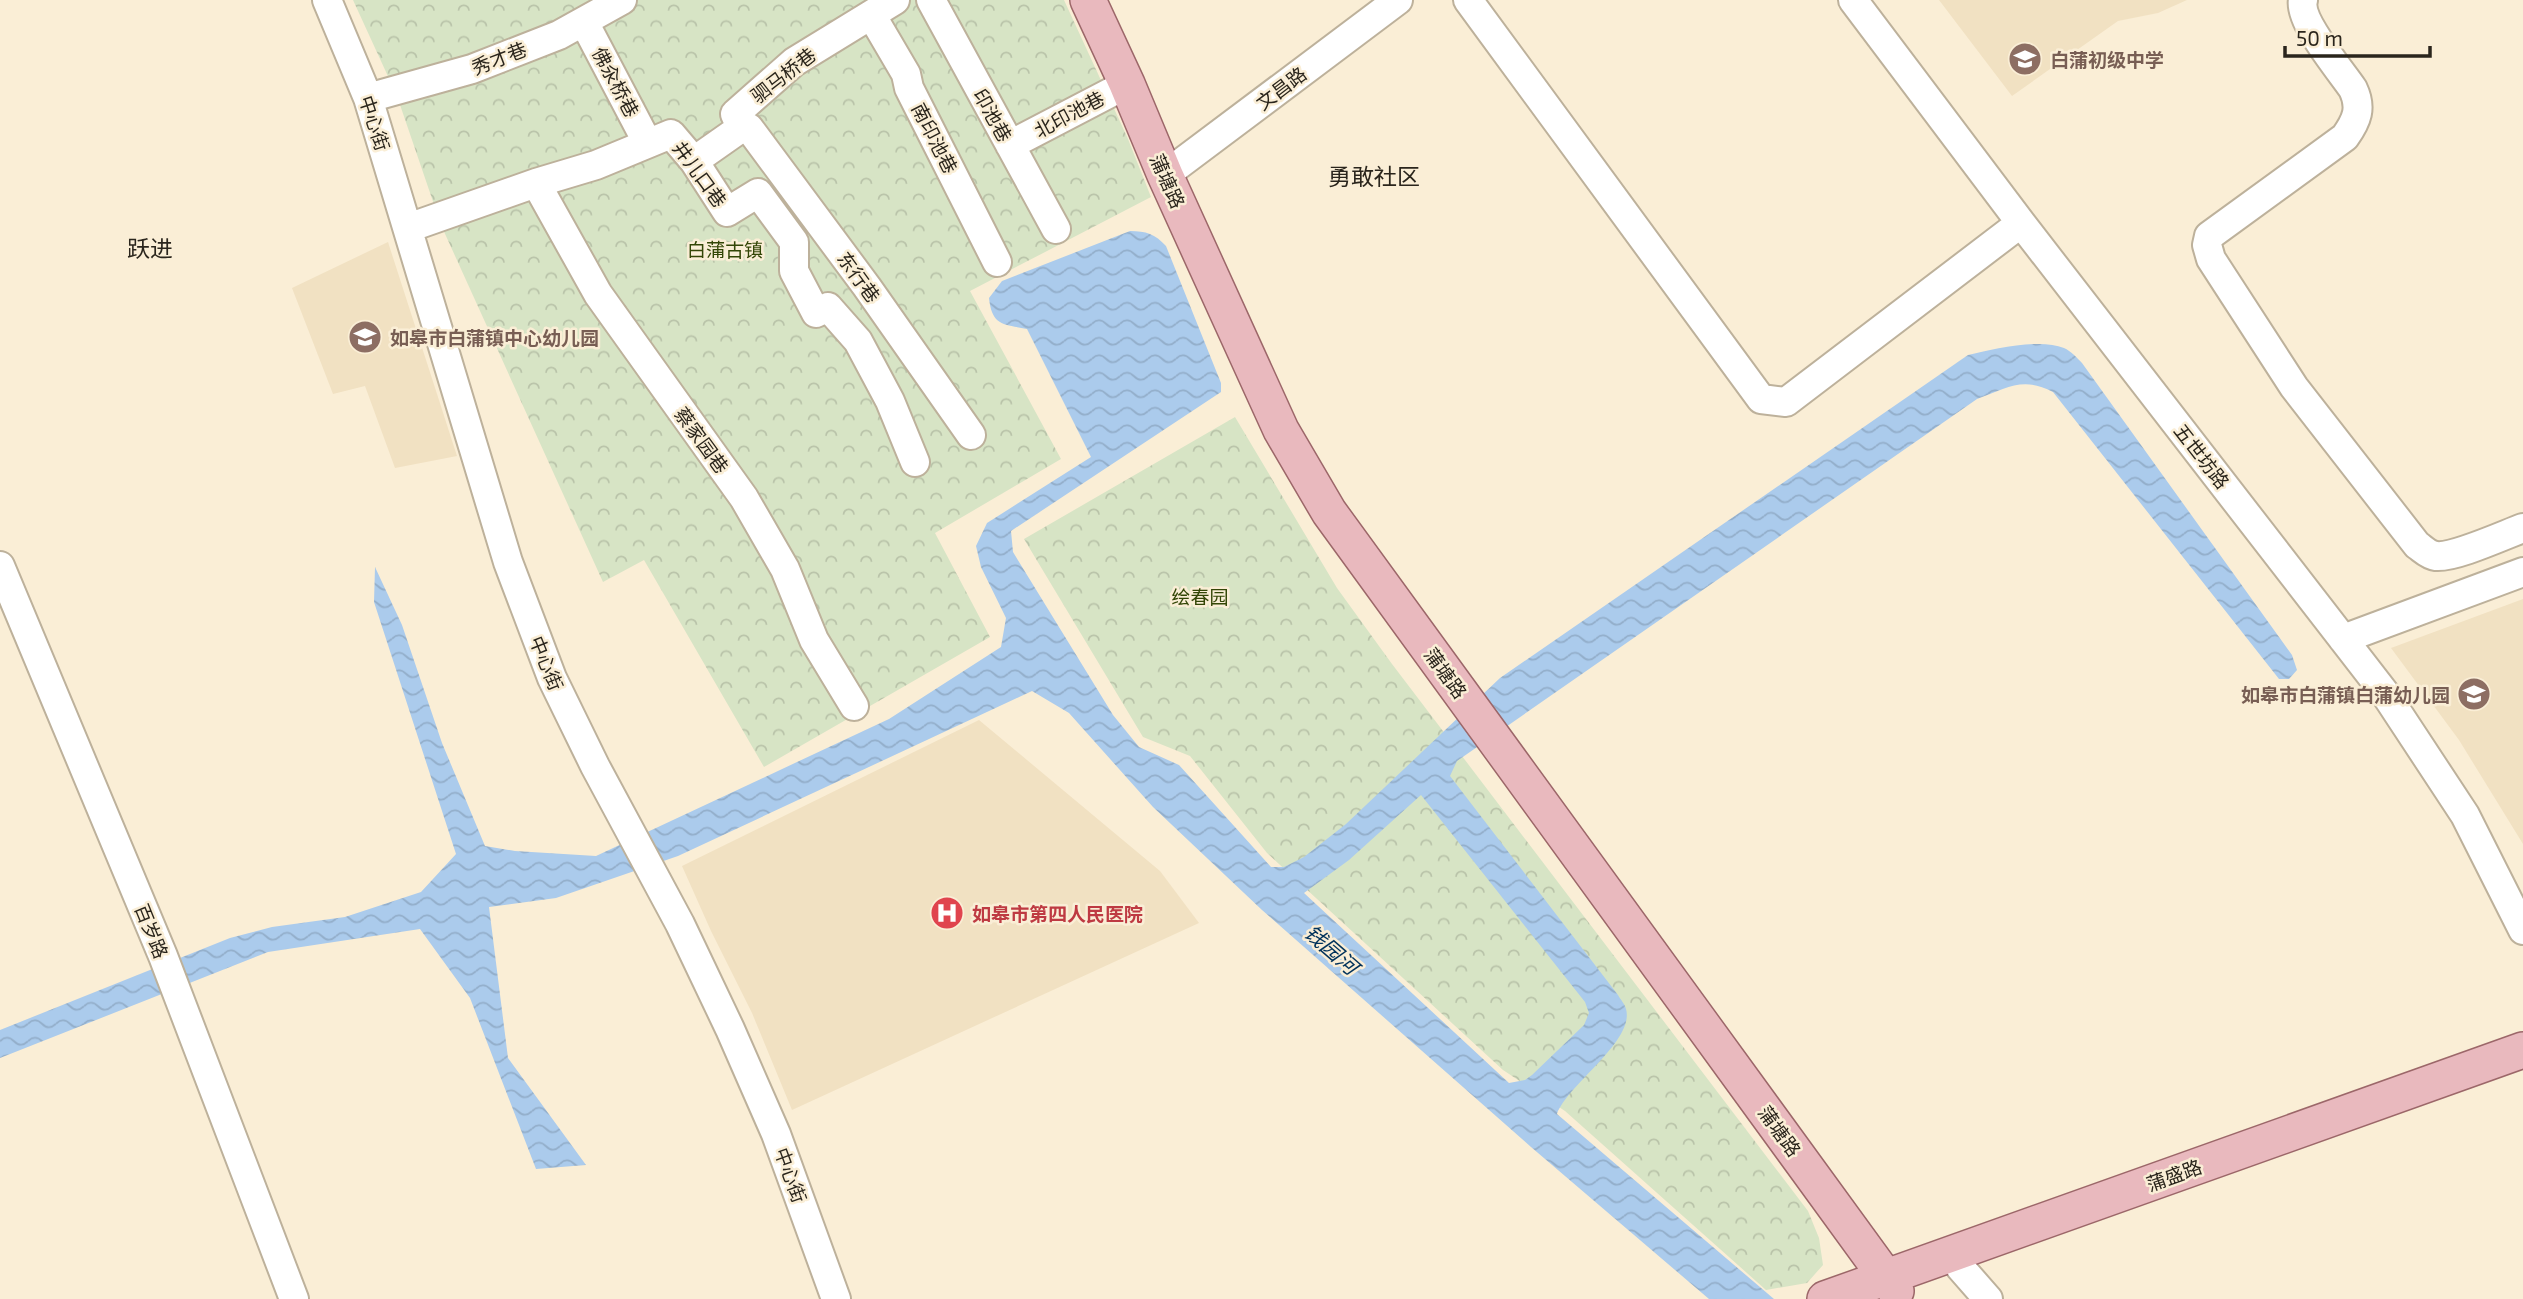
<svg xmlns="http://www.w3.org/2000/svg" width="2523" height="1299" font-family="'Exo 2','Noto Sans SC',sans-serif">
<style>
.built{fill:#f1e1c2}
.forest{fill:url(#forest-crowns)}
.water{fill:url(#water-waves);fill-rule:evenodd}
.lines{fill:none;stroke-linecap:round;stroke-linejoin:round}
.minor-casing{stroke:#bdb19b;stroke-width:32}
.major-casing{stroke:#9c6769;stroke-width:38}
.minor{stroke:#fff;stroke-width:28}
.major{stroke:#e9b9be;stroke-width:35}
.labels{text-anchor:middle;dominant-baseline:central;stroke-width:5;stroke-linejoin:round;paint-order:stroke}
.street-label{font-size:19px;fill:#2a251c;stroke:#faeed6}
.education-label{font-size:19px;font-weight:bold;fill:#785e54;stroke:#faeed6;text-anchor:start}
.park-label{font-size:19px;fill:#334606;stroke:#faeed6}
.health-label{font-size:19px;font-weight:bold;fill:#be3a42;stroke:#faeed6;text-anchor:start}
.water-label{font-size:21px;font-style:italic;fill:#00325b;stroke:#faeed6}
.quarter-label{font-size:23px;fill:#2a251c;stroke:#faeed6}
</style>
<defs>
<pattern id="forest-crowns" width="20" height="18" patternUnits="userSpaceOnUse" patternTransform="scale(1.75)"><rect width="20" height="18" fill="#d7e4c5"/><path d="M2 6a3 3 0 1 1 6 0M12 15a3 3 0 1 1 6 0" fill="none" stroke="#b9c3a9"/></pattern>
<pattern id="water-waves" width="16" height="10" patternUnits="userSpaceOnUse" patternTransform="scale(1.75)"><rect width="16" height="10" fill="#abcbec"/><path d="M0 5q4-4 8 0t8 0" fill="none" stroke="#93aeca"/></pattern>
</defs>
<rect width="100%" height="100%" fill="#faeed6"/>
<path class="built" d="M1939 0H2187L2158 13 2118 21 2012 96Z
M388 242 457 456 395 468 365 386 333 394 292 288Z
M2523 599V844L2459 740 2391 648Z
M979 720 1160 871 1199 923 792 1110 752 1013 711 931 682 866Z"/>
<path class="forest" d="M353 0H1064L1128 139 1151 197 970 291 1061 459 935 533 990 637 764 767 644 560 603 582 441 225 397 96Z
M1235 417 1337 588 1392 664 1808 1211 1819 1238 1823 1265 1807 1283 1766 1290 1565 1111 1503 1070 1267 853 1190 756 1143 737 1024 539Z"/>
<path class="water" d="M1130 231C1146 231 1155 234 1166 246L1221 383V392L1011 531 1013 552 1113 715 1139 747 1179 765 1271 867H1284L1304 857 1346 824 1500 678 1968 355C1993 349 2040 338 2064 348 2071 351 2077 358 2082 363L2292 655 2297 670 2289 679H2279L2053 392C2023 376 2007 388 1977 399L1457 761 1450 776 1618 995C1620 999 1625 1004 1626 1009 1635 1041 1568 1084 1557 1114L1774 1299H1709L1531 1147 1262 910 1153 807 1069 713 1032 691 678 856 556 898 489 907 508 1058 586 1165 536 1169 470 998 420 929 268 952 0 1058V1030L230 938 272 927 345 917 421 892 456 854 374 602 375 567 402 625 442 743 485 846 515 851 596 856 889 719 1001 647 1006 618 981 567 976 546 987 523 1091 457 1027 329C1003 324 992 326 989 298L1002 281ZM1421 795 1585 1002 1589 1013 1584 1025 1532 1075 1525 1080 1509 1083 1304 893 1349 860Z"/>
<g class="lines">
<defs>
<path id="minor" d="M327 0 368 98 508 562 552 678 595 766 680 924 730 1029 776 1134 836 1299
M931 0 1056 229
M1468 0 1761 399 1786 402 2021 223
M1853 0 2021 223 2384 692 2465 815 2523 930
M2303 0C2298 20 2340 70 2353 89 2362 108 2357 120 2345 137L2209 236 2207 245 2211 259 2294 387 2417 545C2423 549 2428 555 2436 556 2454 558 2504 535 2523 528
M872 16 906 74 909 88 997 262
M584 22 647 142
M368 98 472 69 559 35 622 0
M741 128H749L867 287 971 435
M1010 145 1127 84
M694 161 741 128 735 114 794 62 895 0
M1165 175 1398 0
M536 183 598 294 744 498 785 569 814 640 854 706
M408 228 536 183 596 165 671 134 694 161 727 212 758 193 794 242V271L816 313 828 307 858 341 890 401 915 462
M0 566 163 956 294 1299
M2343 639 2523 572
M1960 1267 1988 1299"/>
<path id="major" d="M1088 0 1127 84 1165 175 1281 430 1329 512 1896 1291
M1825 1299 2523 1050"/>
</defs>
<use href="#minor" class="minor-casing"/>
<use href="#major" class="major-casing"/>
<use href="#minor" class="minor"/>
<use href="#major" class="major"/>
</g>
<defs>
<symbol id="school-disc" viewBox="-11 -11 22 22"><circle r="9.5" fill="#8d6e63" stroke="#faeed6"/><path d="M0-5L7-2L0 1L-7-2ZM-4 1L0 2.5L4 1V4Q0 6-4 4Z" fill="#fff"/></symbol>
<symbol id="hospital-disc" viewBox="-11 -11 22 22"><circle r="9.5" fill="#e0444e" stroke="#faeed6"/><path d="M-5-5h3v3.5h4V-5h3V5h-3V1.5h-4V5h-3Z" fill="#fff"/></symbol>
</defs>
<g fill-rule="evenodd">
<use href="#school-disc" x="2006" y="40" width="38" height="38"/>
<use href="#school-disc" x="346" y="318" width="38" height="38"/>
<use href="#school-disc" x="2455" y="675" width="38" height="38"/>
<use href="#hospital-disc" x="928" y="894" width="38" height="38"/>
</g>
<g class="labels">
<g class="street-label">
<text transform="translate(499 58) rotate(-21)">秀才巷</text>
<text transform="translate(783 75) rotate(-38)">驷马桥巷</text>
<text transform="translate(616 82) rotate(62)">佛汆桥巷</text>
<text transform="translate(1281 88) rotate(-37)">文昌路</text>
<text transform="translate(1069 114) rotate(-28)">北印池巷</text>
<text transform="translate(993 115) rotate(61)">印池巷</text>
<text transform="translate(375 123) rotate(72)">中心街</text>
<text transform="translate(935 138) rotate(63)">南印池巷</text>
<text transform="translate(700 174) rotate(54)">井儿口巷</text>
<text transform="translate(1168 181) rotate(66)">蒲塘路</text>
<text transform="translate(859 277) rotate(54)">东行巷</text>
<text transform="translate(702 440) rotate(54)">蔡家园巷</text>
<text transform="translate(2202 456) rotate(52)">五世坊路</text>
<text transform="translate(547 663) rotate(68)">中心街</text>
<text transform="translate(1446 673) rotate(54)">蒲塘路</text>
<text transform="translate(152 931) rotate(68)">百岁路</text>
<text transform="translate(1780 1131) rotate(54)">蒲塘路</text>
<text transform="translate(791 1175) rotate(70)">中心街</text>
<text transform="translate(2174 1175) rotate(-20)">蒲盛路</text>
</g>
<g class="education-label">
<text x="2050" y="59">白蒲初级中学</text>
<text x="390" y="337">如皋市白蒲镇中心幼儿园</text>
<text x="2450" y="694" text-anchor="end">如皋市白蒲镇白蒲幼儿园</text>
</g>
<g class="park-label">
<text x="725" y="249">白蒲古镇</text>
<text x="1200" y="596">绘春园</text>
</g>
<g class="health-label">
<text x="972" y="913">如皋市第四人民医院</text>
</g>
<g class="water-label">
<text transform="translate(1332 949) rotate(41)">钱园河</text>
</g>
<g class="quarter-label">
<text x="1374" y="176">勇敢社区</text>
<text x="150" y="248">跃进</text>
</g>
</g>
<path d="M2285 46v10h145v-10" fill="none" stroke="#2a251c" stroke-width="3.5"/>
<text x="2296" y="46" font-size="21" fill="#2a251c" stroke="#faeed6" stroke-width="5" paint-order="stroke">50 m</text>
</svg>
